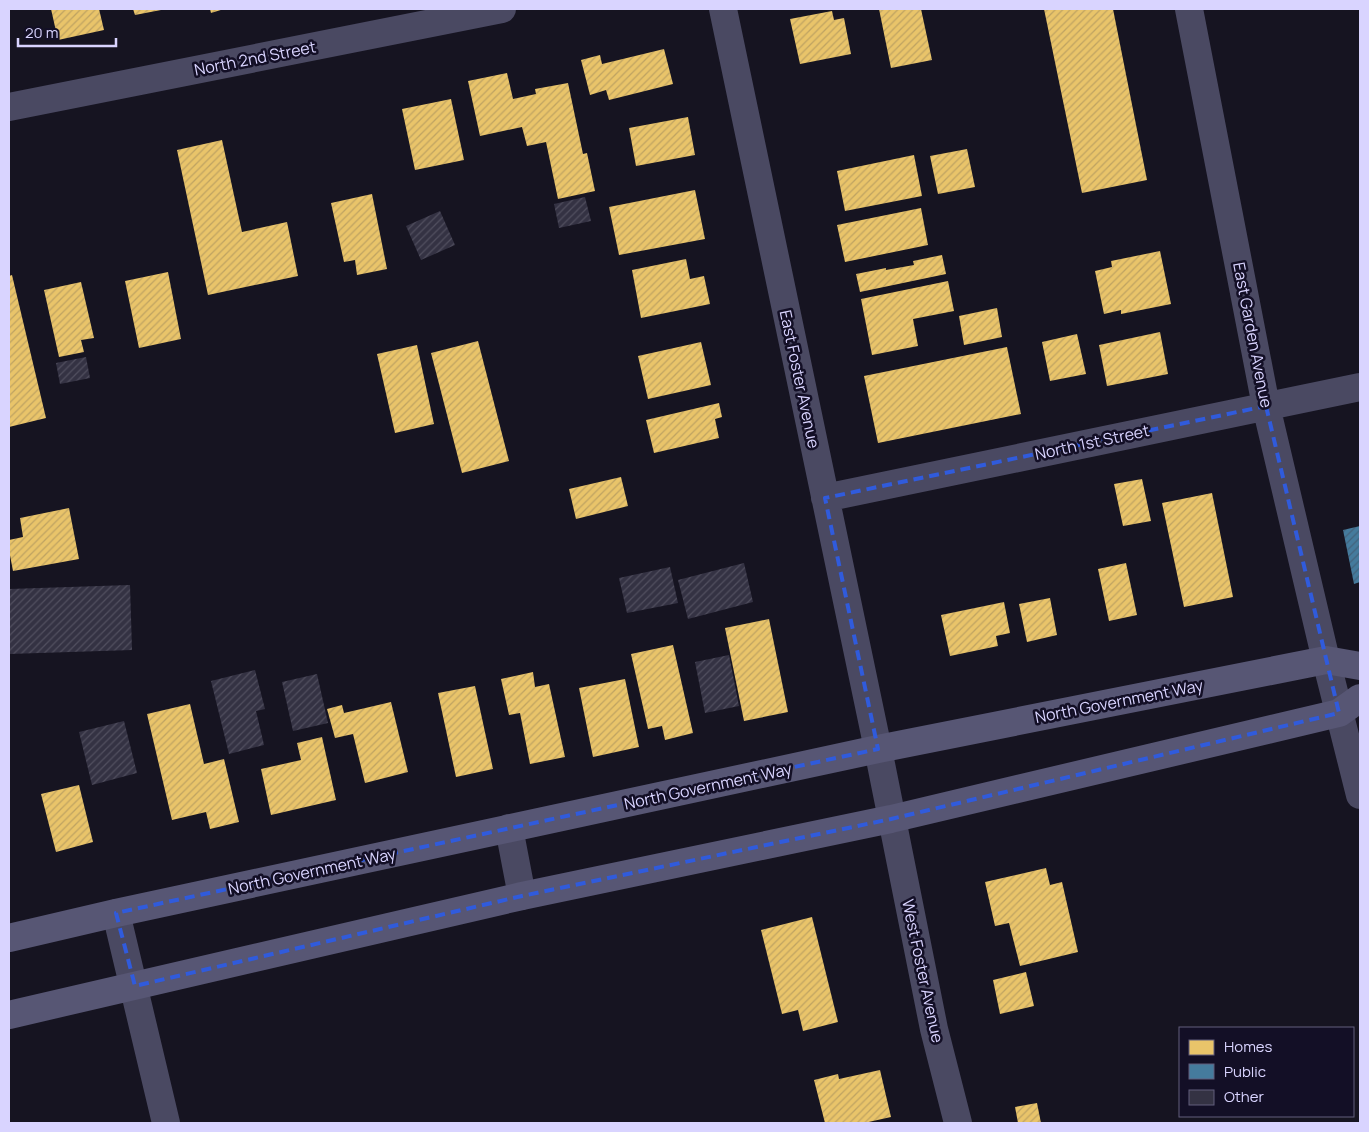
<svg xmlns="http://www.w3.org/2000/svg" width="1369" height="1132" font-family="Manrope,sans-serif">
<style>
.homes{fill:url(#homes-hatch)}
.public{fill:url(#public-hatch)}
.building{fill:url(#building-hatch)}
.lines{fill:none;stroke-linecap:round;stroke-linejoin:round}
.minor{stroke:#4a4962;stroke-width:28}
.tertiary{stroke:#4a4962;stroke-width:28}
.secondary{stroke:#575674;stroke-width:28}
.marked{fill:none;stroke:#305bdc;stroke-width:4;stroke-dasharray:10 6;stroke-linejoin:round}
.labels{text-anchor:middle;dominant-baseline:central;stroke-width:5;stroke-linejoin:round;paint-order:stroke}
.street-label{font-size:16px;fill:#d9d4ff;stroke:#130f26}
</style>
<defs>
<pattern id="homes-hatch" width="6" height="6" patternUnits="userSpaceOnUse" patternTransform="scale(1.25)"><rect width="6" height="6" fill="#e9c46a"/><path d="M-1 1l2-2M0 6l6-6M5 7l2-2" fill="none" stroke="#bfa362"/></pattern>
<pattern id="public-hatch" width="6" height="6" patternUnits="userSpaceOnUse" patternTransform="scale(1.25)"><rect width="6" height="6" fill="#457b9d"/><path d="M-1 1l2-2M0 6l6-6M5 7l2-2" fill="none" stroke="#43637d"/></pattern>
<pattern id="building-hatch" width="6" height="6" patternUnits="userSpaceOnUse" patternTransform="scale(1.25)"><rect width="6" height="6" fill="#343243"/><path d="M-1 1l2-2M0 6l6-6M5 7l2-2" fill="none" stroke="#514f5f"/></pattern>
</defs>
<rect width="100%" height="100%" fill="#161421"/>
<path class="homes" d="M51 9H99L104 30 58 40Z
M133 9H161V10L135 15Z
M210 9H224L211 13Z
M879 9H921L932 60 891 68Z
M1044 9H1113L1147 180 1082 193Z
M832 11 834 20 844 18 851 54 800 64 790 19Z
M664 49 673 84 609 100 606 90 590 95 581 60 600 55 602 64Z
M507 73 513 99 536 94 535 89 568 83 583 154 587 153 595 191 558 199 546 142 527 146 522 127 480 136 468 81Z
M451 99 464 160 415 170 402 109Z
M688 117 695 155 636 166 629 128Z
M222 140 242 232 287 222 298 276 208 295 177 150Z
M967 149 975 187 938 194 930 156Z
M914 155 922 196 845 211 837 171Z
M695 190 705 239 619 255 609 207Z
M372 194 387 269 357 275 355 260 344 262 331 203Z
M921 208 928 245 845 262 837 225Z
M1160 251 1171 304 1121 314V310L1104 314 1095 271 1112 267 1111 261Z
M942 255 946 274 860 292 856 274 886 268V270L914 265 913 261Z
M686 259 690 279 704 276 710 304 641 318 632 270Z
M168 272 181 339 139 348 125 281Z
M12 275 46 418 9 427V276Z
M948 281 954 311 913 319 918 346 872 355 861 299Z
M81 282 94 338 81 340 84 352 59 357 44 290Z
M997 308 1002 337 964 345 959 316Z
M1160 332 1168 374 1107 386 1099 345Z
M1077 334 1086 374 1050 381 1042 342Z
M478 341 509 461 462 473 431 353Z
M701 342 711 385 648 399 638 356Z
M417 345 434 424 395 433 377 354Z
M1007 347 1021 414 878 443 864 376Z
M719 403 722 417 715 419 719 438 654 453 646 420Z
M621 477 628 506 576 519 569 489Z
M1142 479 1151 521 1123 526 1114 484Z
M1212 493 1233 597 1184 607 1162 503Z
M69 508 79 559 13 571 9 550V540L23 537 20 518Z
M1126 563 1137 615 1109 621 1098 569Z
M1050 598 1057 635 1027 642 1019 604Z
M1004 602 1010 633 996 636 998 646 950 656 941 615Z
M769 619 788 712 744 721 725 628Z
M673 645 693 733 665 740 662 726 648 729 631 654Z
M533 672 535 687 549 684 565 757 530 764 520 713 509 715 501 679Z
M625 679 639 747 593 757 579 688Z
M475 686 493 769 456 777 438 693Z
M391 702 408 772 365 783 353 734 335 738 327 709 342 705 344 713Z
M190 704 204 764 224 759 239 822 210 829 206 812 172 820 147 714Z
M322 737 336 800 271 815 261 769 301 760 297 743Z
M79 785 93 842 56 852 41 794Z
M1046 868 1050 885 1062 882 1078 952 1020 966 1009 923 995 926 985 882Z
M812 917 838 1022 803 1031 798 1010 782 1014 761 930Z
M1026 972 1034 1006 1000 1014 993 980Z
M880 1070 891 1117 864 1123H825L814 1080 838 1074 839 1079Z
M1037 1103 1041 1123H1018L1015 1107Z"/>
<path class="public" d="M1360 526V582L1354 584 1343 530Z"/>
<path class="building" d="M585 197 591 221 559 228 554 204Z
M440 211 455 245 421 260 406 226Z
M86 357 90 378 60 384 56 363Z
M744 563 753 602 688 619 678 580Z
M670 567 678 603 627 613 619 578Z
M130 585 132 650 9 654V589Z
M729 655 739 706 705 713 695 662Z
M255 670 265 709 256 711 264 745 229 754 211 681Z
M317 674 328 723 293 731 282 682Z
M124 721 137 773 92 785 79 732Z"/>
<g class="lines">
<path class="minor" d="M723 9 878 749 934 1029 958 1123
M1189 9 1266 406 1326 660
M9 107 502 9
M825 498 1360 387
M509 828 522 896
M116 913 166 1123"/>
<path class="tertiary" d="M1326 660 1360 795"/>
<path class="secondary" d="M9 938 116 913 878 749 1326 660 1360 666
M9 1015 522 896 891 819 1339 713 1360 698"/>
</g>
<path class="marked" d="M1266 406 1339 713 891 819 522 896 135 986 116 913 878 749 825 498Z"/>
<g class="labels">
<g class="street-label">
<text transform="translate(255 58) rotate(-11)">North 2nd Street</text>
<text transform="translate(1253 335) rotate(79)">East Garden Avenue</text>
<text transform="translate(800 379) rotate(78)">East Foster Avenue</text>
<text transform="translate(1092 442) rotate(-12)">North 1st Street</text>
<text transform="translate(1119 701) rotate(-11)">North Government Way</text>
<text transform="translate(708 786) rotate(-12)">North Government Way</text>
<text transform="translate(312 871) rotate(-12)">North Government Way</text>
<text transform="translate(923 971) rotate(78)">West Foster Avenue</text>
</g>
</g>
<rect width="1369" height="1132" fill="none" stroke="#d9d4ff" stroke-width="20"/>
<rect x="1179" y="1027" width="175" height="90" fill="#130f26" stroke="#625e7d"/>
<rect x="1189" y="1040" width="25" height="15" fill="#e9c46a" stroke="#625e7d"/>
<text x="1224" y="1052" font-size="15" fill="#d9d4ff">Homes</text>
<rect x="1189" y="1064" width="25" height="15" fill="#457b9d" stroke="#625e7d"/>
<text x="1224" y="1077" font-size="15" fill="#d9d4ff">Public</text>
<rect x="1189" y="1090" width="25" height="15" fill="#343243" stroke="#625e7d"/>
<text x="1224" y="1102" font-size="15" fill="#d9d4ff">Other</text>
<path d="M18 38v8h98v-8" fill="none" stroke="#d9d4ff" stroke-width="2.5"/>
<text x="25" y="38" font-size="15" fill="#d9d4ff" stroke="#130f26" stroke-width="4" paint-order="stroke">20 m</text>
</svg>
